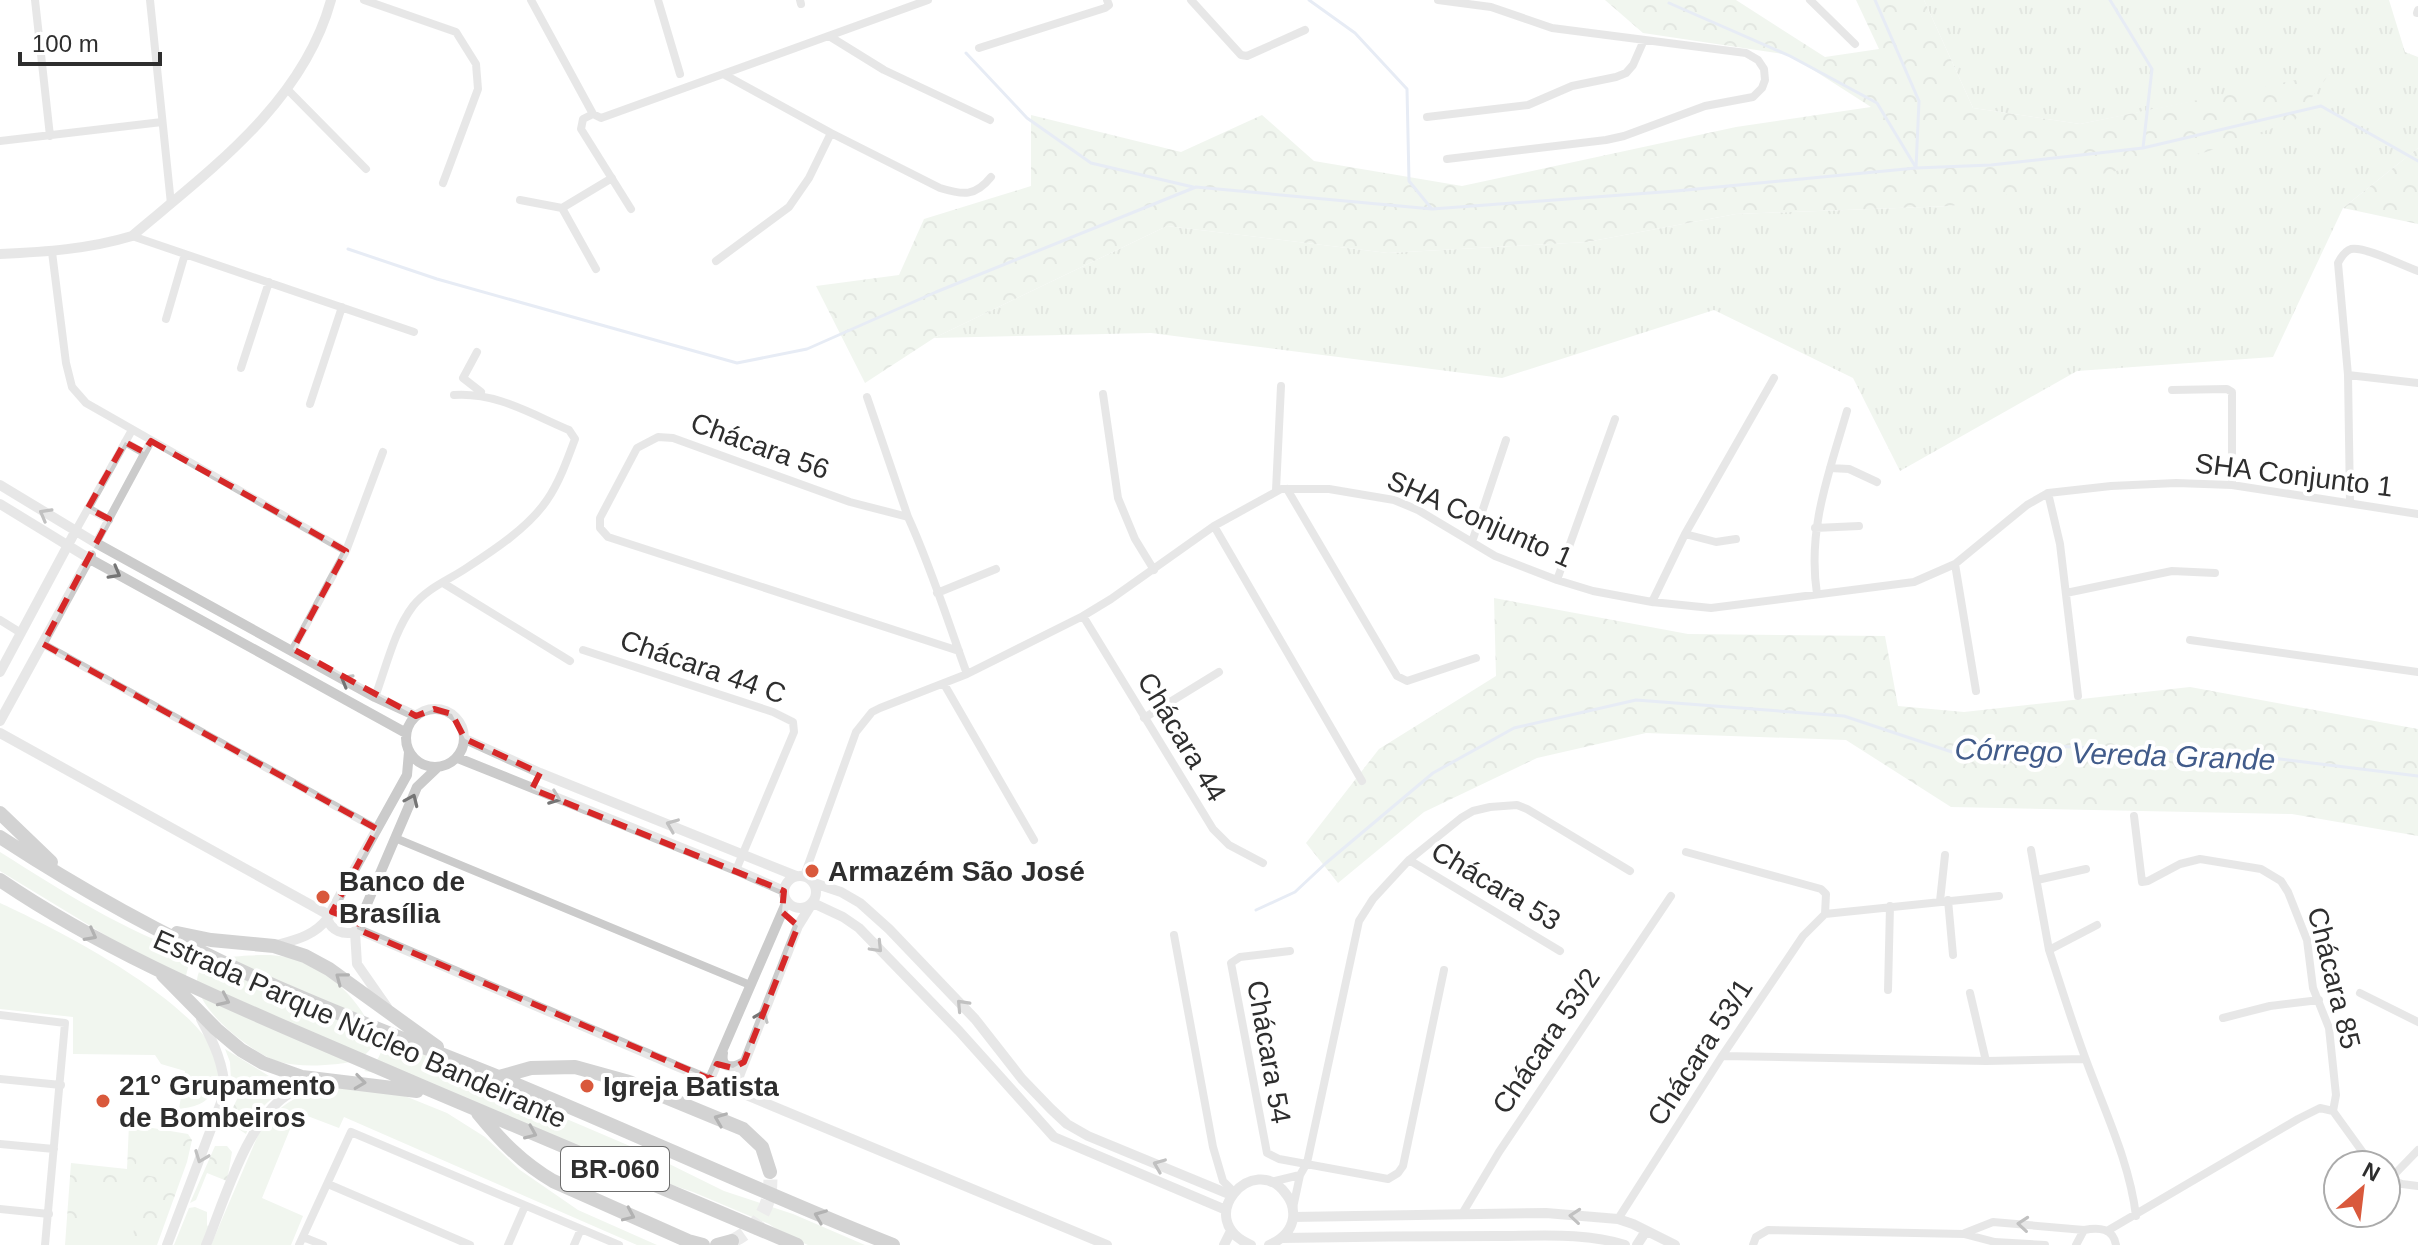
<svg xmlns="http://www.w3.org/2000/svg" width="2418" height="1245" font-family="Arial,sans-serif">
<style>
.grass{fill:url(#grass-tufts)}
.forest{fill:url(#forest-crowns)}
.park{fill:#e0eadc}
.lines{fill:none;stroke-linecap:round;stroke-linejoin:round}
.stream{stroke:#cad5e9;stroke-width:3}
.trunk-tunnel{stroke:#d5d5d5;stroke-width:14;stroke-dasharray:14 7;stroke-linecap:butt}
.minor{stroke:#cbcbcb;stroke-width:8}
.tertiary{stroke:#cbcbcb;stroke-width:10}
.trunk{stroke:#9e9e9e;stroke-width:14}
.oneway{stroke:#757575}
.oneway2{stroke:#555}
.marked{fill:none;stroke:#d62828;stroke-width:6;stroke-dasharray:16 10;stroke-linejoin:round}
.poi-dot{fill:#d9593c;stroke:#fff;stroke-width:3}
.labels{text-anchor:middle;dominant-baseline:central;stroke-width:8;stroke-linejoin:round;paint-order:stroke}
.shield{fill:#fff;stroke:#6d6d6d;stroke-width:2}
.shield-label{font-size:26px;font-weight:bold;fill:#2e2e2e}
.street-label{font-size:28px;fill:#2e2e2e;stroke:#fff}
.poi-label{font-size:28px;font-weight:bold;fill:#2e2e2e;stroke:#fff;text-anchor:start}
.water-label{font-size:30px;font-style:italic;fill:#415b8a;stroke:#fff}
</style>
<defs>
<pattern id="grass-tufts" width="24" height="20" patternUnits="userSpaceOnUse" patternTransform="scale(2)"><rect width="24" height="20" fill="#e0eadc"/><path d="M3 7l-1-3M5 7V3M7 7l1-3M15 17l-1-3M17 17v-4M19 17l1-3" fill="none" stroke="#c0c9bd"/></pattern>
<pattern id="forest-crowns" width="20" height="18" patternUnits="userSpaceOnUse" patternTransform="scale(2)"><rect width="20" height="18" fill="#e0eadc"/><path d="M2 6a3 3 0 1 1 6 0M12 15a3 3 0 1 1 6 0" fill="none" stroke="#c0c9bd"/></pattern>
</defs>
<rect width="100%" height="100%" fill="#fff"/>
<path class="grass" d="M1924 0H2389L2405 52 2418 57V148L2343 208 2273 357 2077 371 1900 471 1853 378 1714 310 1502 378 1151 333 934 338 1167 226 1388 253 1587 242 1736 214 1951 206 2330 74 2080 124 1973 108Z"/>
<path class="forest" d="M1605 0H1736L1825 57 1879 49 1856 0H1924L1973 108 2080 124 2330 73 2295 120 2206 152 1951 206 1736 214 1587 242 1388 253 1167 226 934 338 865 383 816 286 899 275 924 219 1031 186V115L1181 152 1262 115 1314 161 1462 186 1736 127 1871 107 1790 55 1643 33Z
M2418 148V224L2343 208Z
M1494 598 1688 634 1885 636 1898 706 1964 712 2190 687 2418 729V836L2292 814 1951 807 1846 740 1646 733 1537 758 1424 812 1338 883 1306 843 1379 749 1496 676Z
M301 1082C276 1092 255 1109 246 1134L237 1128 224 1126 240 1093Z
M129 1124 188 1134 192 1140 187 1162 157 1245H65L71 1163 127 1169Z
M215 1146H227L232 1152 227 1181 207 1173 196 1200 190 1203Z"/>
<path class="park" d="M0 852C62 891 125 932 195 955L189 964 184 983 0 871Z
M0 903C46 924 244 1020 217 1085 210 1102 197 1107 179 1109L185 1071 161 1064 155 1055 73 1054V1017L0 1009Z
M270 955C283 956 296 958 308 963 334 975 375 1015 373 1045 365 1059 353 1062 338 1064 318 1066 296 1067 277 1061 252 1053 182 1001 200 970 209 955 254 955 270 955Z
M382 1030 431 1059 482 1083 651 1155 724 1191 793 1214 865 1245H808L785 1235 769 1224 693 1192 630 1171 388 1075 364 1071C381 1062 384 1049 382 1030Z
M225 1049 269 1076 231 1081 230 1062Z
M341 1084 390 1090 447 1113 485 1137 520 1170 578 1210 657 1245H637L344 1117 339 1128 297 1112 262 1198 303 1216 291 1245H211L262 1126C285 1100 307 1090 341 1084Z
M140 1130 167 1133 160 1178 135 1173Z
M83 1181 139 1188 132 1245H75Z
M195 1207 207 1212V1225L209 1228 202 1245H174L189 1208Z"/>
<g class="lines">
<path class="stream" d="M1309 0 1355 33 1407 89 1409 181 1431 208
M1875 0 1919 101 1916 168
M2110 0 2152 69 2143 148
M1669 3 1790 56 1877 103 1915 166
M966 53 1027 118 1091 163 1193 187
M348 249 437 279 737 363 807 349 936 292 1196 187 1432 209 1676 191 1916 168 1991 165 2143 148 2321 106 2418 161
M1256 910 1295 892 1326 863 1433 773 1514 728 1636 700 1844 716 1961 755 2051 746 2247 755 2418 776"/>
<path class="trunk-tunnel" d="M732 1241C760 1228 773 1203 770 1172"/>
<path class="minor" d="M35 0 50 136
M150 0 171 204
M364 0 456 32 476 64 478 89 443 183
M531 0 593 114 601 118 928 0
M658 0 680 74
M800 0 801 4
M1191 0 1241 55 1247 56 1305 30
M1438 0 1491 7 1552 28 1746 53 1758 60 1764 69 1765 80 1762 88 1753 97 1705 106 1624 136 1606 140 1447 159
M1810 0 1855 44
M2417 13 2418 10
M829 36 884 70 990 120
M979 48 1105 8 1109 5 1107 0
M725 75 831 133 940 188C963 195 975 197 991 177
M288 90 366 169
M593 114 583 119 581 129 631 209
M1427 117 1528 105 1572 86 1616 77 1626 73 1633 65 1644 40
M0 141 162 122
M520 200 562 208
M132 236 414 332
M52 252 66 363 72 387 86 403 346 551 293 649
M716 261 789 207 809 178 831 133
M596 269 562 208 612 178
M166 319 185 254
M477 352 463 378 481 392
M241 368 269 282
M2348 375 2418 383
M2172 390 2227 389 2232 392V485
M1103 394 1118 498 1135 539 1154 570
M867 397 908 517
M310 404 342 307
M125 442 144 453
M1830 468 1849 469 1877 482
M1287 489 1397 676 1407 681 1476 658
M1276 490 1281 386
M2048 493 2060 544 2078 696
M2350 502 2348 375 2338 263C2341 257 2345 251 2351 249 2365 246 2403 266 2418 271
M88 508 109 520
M1214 526 1362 781
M1815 528 1859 526
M76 530 132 430
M1685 534 1716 542 1736 539
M1472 542 1506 440
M96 543 151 441
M346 551 383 452
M1955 564 1976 691
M1557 580 1615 419
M443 583 570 661
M937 593 996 569
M2066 593 2172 571 2215 573
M1817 594C1807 529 1829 473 1847 411
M1652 602 1685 534 1774 378
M1083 616 1213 829 1229 845 1263 863
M0 620 21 633
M2190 640 2418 672
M43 644 377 829
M583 650 773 712 793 722 794 732 736 870
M959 651 608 537 600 528V518L637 448 658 437 673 438 850 502 908 517C931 567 948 622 967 674
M944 684 1034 840
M375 697C386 668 394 631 413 606 427 588 449 580 468 567 494 550 529 527 547 500 559 483 568 458 575 439L569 430C531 414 496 392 454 395
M1144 718 1219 672
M2134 816 2142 882 2148 881 2180 864 2200 859 2261 869 2281 881 2288 892 2307 940 2313 988 2329 1028 2336 1095 2333 1111
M395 838 750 985
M2031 850 2049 950
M1686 852 1821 889 1826 894 1825 914
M1409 860 1560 951
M804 876 856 732 872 712 880 708 967 674 1083 616 1111 599 1214 526 1281 489H1329L1394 500 1418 510 1495 556 1557 580 1593 591 1652 602 1711 608 1914 582 1955 564 2027 505 2048 493 2111 486 2176 483 2232 485 2418 514
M2037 880 2086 869
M1948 900 1953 955
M1940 901 1945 855
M1825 914 1999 896
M2097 925 2049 950C2062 989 2074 1029 2089 1068 2107 1116 2130 1165 2136 1216
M1174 935 1213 1147 1223 1181 1234 1192
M1290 951 1240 957 1231 963 1267 1153 1279 1159 1388 1179 1398 1173 1403 1166 1444 970
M1888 990 1890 906
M1970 993 1986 1061
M2360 993 2418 1022
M0 1015 65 1023 45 1245
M2223 1018 2270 1006 2319 1000
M1722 1056 1986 1061 2085 1059
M0 1079 61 1085
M0 1144 54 1149
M2388 1179 2402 1184 2418 1186
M2389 1180 2418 1150
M1271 1182 1300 1175
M328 1184 470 1245
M1293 1208 1300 1175 1307 1163 1359 921 1373 899 1409 860 1461 818 1473 811 1490 807 1517 805 1527 809 1630 871
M0 1209 49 1214
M1462 1214 1499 1152 1671 896
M1618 1219 1722 1056 1803 936 1825 914
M2107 1231 2298 1119 2320 1108 2333 1111 2372 1165
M1965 1233 1993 1222 2084 1230
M303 1237 323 1245
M299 1245 351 1132 619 1245
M508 1245 525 1206
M574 1245 581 1229
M1753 1245 1756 1237 1768 1230 1964 1234 1995 1242 2045 1245
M2076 1245 2084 1230C2099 1227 2113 1228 2116 1245"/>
<path class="tertiary" d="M0 254C45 252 89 249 132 236 210 170 303 103 331 0
M0 485 96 543 375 697 416 716
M0 504 90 559 406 733
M0 672 76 530
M406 738a29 29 0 1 1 58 0a29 29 0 1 1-58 0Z
M0 721 91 555
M0 733 329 915
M465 739 540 773 796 876
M458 758 736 870 784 891
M784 892a16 16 0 1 1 32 0a16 16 0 1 1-32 0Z
M814 883 841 892 860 903 889 929 975 1019 1022 1079 1051 1109 1067 1124 1088 1136 1231 1195
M813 903 843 917 859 928 959 1031 1054 1137 1226 1210
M332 912 344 913 358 925
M327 919C332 931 343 935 355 932
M357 929 674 1065 1107 1245
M274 946C295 940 314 936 327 919L407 775 409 752
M387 1007 357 964 355 932 417 787 438 767
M723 1053C720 1070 734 1068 744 1062
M710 1079 787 901
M734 1089 798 926 811 905
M1293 1217 1546 1213 1618 1219 1633 1224 1675 1245
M1282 1238C1354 1237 1425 1236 1497 1236 1539 1236 1585 1232 1625 1245
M167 1245 225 1092C224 1065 214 1043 201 1019
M206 1245C224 1202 247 1121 287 1095 297 1088 310 1084 321 1080
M1224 1245 1231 1231
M1251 1245C1191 1220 1254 1149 1286 1194 1291 1200 1294 1209 1293 1218 1291 1231 1281 1240 1269 1245
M1637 1245 1646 1231"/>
<path class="trunk" d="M0 813 51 862
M0 837C96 900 198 954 305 999 366 1025 429 1049 491 1074 626 1129 757 1191 893 1245
M0 880C97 946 205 993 312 1039 473 1109 635 1176 797 1245
M177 933 211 940 274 946 305 956 329 969 437 1047
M163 975 216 1029 241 1050 263 1063 302 1077 417 1091
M499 1077 531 1068 575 1067 629 1082 743 1129 762 1147 770 1172
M478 1113C500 1140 522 1163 553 1181L688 1241 703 1245
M717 1245 732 1241"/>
</g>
<defs><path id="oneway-chevron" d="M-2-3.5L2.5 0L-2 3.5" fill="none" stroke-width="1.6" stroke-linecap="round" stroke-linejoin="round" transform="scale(2)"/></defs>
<g class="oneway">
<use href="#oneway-chevron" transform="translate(45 514) rotate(-151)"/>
<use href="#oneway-chevron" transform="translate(115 573) rotate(29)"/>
<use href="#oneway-chevron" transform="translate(346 680) rotate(-150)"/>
<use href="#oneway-chevron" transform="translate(555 798) rotate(21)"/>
<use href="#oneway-chevron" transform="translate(412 800) rotate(-66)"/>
<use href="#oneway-chevron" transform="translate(672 825) rotate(-158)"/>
<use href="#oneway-chevron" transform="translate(877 947) rotate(46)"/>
<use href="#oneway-chevron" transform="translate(962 1005) rotate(-133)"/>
<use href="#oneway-chevron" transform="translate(762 1016) rotate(-68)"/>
<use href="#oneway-chevron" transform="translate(201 1157) rotate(111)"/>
<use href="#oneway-chevron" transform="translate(1159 1165) rotate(-158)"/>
<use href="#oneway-chevron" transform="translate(1575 1216) rotate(-175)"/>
<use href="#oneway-chevron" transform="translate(2023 1224) rotate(-175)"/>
</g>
<g class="oneway2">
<use href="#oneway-chevron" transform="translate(91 935) rotate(28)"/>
<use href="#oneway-chevron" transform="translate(341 978) rotate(-143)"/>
<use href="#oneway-chevron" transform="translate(224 1000) rotate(25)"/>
<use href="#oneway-chevron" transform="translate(360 1082) rotate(7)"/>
<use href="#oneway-chevron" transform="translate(720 1119) rotate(-158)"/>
<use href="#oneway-chevron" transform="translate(531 1133) rotate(23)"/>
<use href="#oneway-chevron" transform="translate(629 1215) rotate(24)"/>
<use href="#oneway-chevron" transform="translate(820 1216) rotate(-158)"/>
</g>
<path d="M0 0H2418V1245H0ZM151 441 346 551 293 649 416 716 434 709 452 714 465 739 540 773 532 789 784 891 782 912 798 926 744 1062 733 1068 717 1064 710 1079 357 929 359 921 332 912 377 829 43 644 109 519 88 508 125 442 144 452Z" fill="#fff" fill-opacity=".55" fill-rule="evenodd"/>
<path class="marked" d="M151 441 346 551 293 649 416 716 434 709 452 714 465 739 540 773 532 789 784 891 782 912 798 926 744 1062 733 1068 717 1064 710 1079 357 929 359 921 332 912 377 829 43 644 109 519 88 508 125 442 144 452Z"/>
<g class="poi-dot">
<circle cx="812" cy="871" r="8"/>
<circle cx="323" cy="897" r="8"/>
<circle cx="587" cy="1086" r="8"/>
<circle cx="103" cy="1101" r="8"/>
</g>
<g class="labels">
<rect class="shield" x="561" y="1147" width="108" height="44" rx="6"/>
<g class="shield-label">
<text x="615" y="1169">BR-060</text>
</g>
<g class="street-label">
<text transform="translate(760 446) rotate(20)">Chácara 56</text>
<text transform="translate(2294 475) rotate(7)">SHA Conjunto 1</text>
<text transform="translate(1480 519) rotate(24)">SHA Conjunto 1</text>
<text transform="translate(703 667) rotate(19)">Chácara 44 C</text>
<text transform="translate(1182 737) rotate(59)">Chácara 44</text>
<text transform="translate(1496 886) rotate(31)">Chácara 53</text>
<text transform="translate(2334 978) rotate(76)">Chácara 85</text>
<text transform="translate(360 1029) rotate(24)">Estrada Parque Núcleo Bandeirante</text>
<text transform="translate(1546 1041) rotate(-56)">Chácara 53/2</text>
<text transform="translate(1269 1052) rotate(80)">Chácara 54</text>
<text transform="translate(1700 1052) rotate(-57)">Chácara 53/1</text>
</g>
<g class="poi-label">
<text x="828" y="871">Armazém São José</text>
<text x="339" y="881">Banco de<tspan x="339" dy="32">Brasília</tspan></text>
<text x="119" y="1085">21° Grupamento<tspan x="119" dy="32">de Bombeiros</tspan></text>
<text x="603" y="1086">Igreja Batista</text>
</g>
<g class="water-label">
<text transform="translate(2115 754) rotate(2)">Córrego Vereda Grande</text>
</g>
</g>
<g transform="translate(2362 1189) rotate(28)"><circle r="38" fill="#ffffff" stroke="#ababab" stroke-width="2"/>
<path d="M0-6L14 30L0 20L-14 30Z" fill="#d9593c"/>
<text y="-12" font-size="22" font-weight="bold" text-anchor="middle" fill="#2e2e2e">N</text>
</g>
<path d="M20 52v12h140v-12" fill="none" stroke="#2e2e2e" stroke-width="4"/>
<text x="32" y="52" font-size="24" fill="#2e2e2e" stroke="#ffffff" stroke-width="6" paint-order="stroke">100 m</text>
</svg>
